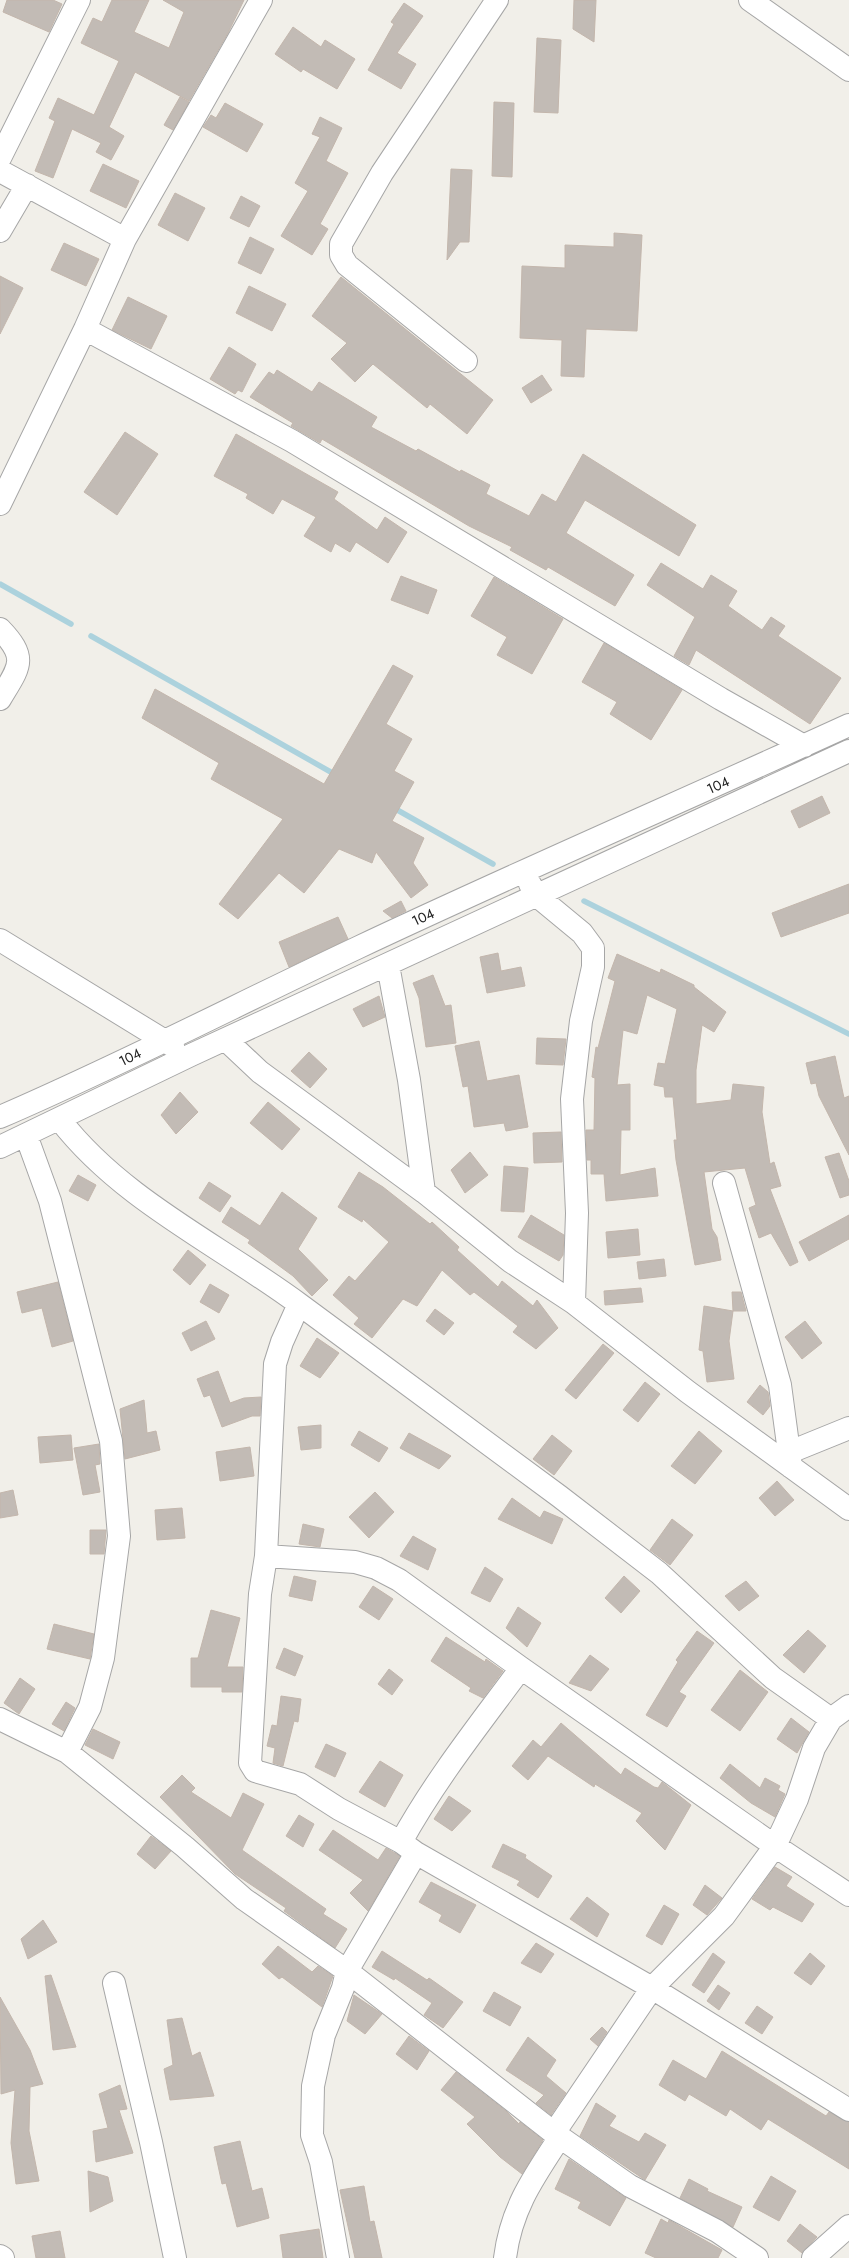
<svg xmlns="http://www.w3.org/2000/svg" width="849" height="2258" font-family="Jost,sans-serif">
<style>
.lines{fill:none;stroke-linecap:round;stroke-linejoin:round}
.stream{stroke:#acd2dd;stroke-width:5.5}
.building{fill:#c2bbb5;stroke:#c3b6ac}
.minor-casing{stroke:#a6a6a6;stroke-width:24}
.minor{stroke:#fff;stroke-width:22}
.labels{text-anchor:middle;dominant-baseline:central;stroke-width:4;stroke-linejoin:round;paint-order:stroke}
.street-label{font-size:14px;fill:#222;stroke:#fff}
</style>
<rect width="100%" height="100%" fill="#f1efe9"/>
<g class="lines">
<path class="stream" d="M0 584 71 624
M91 636 336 775
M392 807 493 864
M584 901 849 1034"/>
</g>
<path class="building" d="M7 0H53L62 4 49 32 3 12Z
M112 0H149L134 32 169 48 184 12 163 0H244L228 33 189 101 135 72 109 127 124 136 111 160 96 152 101 143 72 129 53 178 35 171 55 121 49 118 58 98 94 115 119 61 81 43 93 18 102 22Z
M574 0H596L594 42 573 29Z
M404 3 423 16 397 53 416 64 401 89 368 70 394 24 391 22Z
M293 27 321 47 325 40 355 59 337 89 303 69 301 72 275 54Z
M537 38 561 40 558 113 534 112Z
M180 97 189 102 173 130 164 125Z
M494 102 514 103 512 177 492 176Z
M225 103 263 124 247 152 203 127 211 115 216 118Z
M320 117 342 128 326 161 348 173 320 224 328 229 312 255 281 236 308 191 295 183 320 137 312 134Z
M103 164 139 181 126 208 90 191Z
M451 169 472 170 469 242H460L447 260Z
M175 193 205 208 188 241 158 225Z
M241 196 260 206 249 227 230 218Z
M614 233 642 235 637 331 586 329 584 377 561 376 562 340 520 338 522 266 565 268V245L614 247Z
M250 237 274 249 261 274 238 263Z
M64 243 99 259 86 286 51 270Z
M0 276 23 288 0 334Z
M341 277 493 400 467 434 430 404 427 408 373 364 355 382 331 359 347 343 312 316Z
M249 286 286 304 272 331 236 313Z
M128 297 167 316 151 349 112 330Z
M229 347 256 364 242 392 238 390 235 394 210 379Z
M277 370 312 392 319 382 377 417 371 427 416 451 418 449 460 472 461 470 490 485 486 494 529 516 542 494 556 502 583 454 696 525 679 556 585 500 566 533 634 575 615 606 548 567 546 570 510 550 512 547 469 526 322 439 320 443 291 426 293 423 250 397 269 372 274 375Z
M542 375 552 390 531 403 522 388Z
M125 432 158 454 117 515 84 492Z
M236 434 338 492 334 499 377 530 385 517 407 532 388 563 356 542 350 552 335 543 331 552 304 536 316 517 282 499 273 514 246 498 248 494 214 476Z
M661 563 703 589 711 575 737 591 728 606 762 630 771 617 785 626 778 636 841 678 810 724 696 650 689 665 674 656 695 617 647 585Z
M401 576 437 590 428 614 391 600Z
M494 577 563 619 532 674 497 655 507 637 471 616Z
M604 643 682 690 651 740 610 714 617 702 582 682Z
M393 665 413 676 386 724 412 739 394 771 414 782 392 821 424 838 413 863 428 885 411 898 376 852 372 863 339 849 304 893 279 873 238 919 219 904 283 819 211 779 219 763 142 718 155 689 324 784Z
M822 796 830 813 799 828 791 811Z
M849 884V913L781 937 772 913Z
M401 901 406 911 392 918 383 911Z
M338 917 348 939 289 967 279 942Z
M498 953 501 971 521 967 525 986 487 993 480 957Z
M617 954 660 973 661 969 694 985V987L726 1012 714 1032 702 1025 696 1070V1104L731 1100 733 1084 764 1087 762 1112 770 1164 774 1162 781 1186 770 1189 798 1262 790 1266 771 1233 759 1238 749 1208 756 1205 745 1168 704 1172 712 1229 717 1237 721 1260 695 1265 676 1160 674 1140H677L673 1097H665L664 1087 654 1085 658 1063 665 1064 677 1009 647 995 637 1034 623 1030 617 1085 630 1084V1130H621L620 1175 655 1168 658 1196 606 1201 604 1174H591V1160H587L586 1130H594L595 1078 592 1077 596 1047 598 1048 615 981 608 978Z
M433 975 445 1006 451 1005 456 1043 426 1047 419 998 413 983Z
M379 996 385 1017 363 1027 353 1009Z
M537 1038 566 1039 563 1065 536 1064Z
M479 1041 487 1081 519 1075 528 1127 506 1131 504 1123 474 1127 468 1086 463 1087 455 1046Z
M309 1052 327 1069 310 1088 291 1071Z
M835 1056 844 1098 849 1096V1155L819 1096 816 1083 811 1084 806 1063Z
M180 1092 198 1112 176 1134 161 1115Z
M268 1102 300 1129 282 1150 250 1123Z
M561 1132 562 1162 534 1163 533 1133Z
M470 1152 488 1175 465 1193 451 1170Z
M839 1153 849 1181V1195L840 1198 825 1157Z
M504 1166 528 1168 524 1212 501 1211Z
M359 1172 383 1187 430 1224 432 1222 459 1247 457 1250 498 1287 502 1281 533 1306 537 1300 558 1328 536 1349 513 1332 518 1326 474 1292 470 1295 442 1270 417 1306 403 1299 372 1338 354 1324 359 1318 333 1295 349 1276 355 1281 389 1242 363 1219 362 1222 338 1207Z
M78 1175 96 1185 88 1201 69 1191Z
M209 1182 231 1196 220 1212 199 1198Z
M282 1192 317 1218 298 1249 328 1280 312 1296 293 1276 248 1243 250 1240 222 1222 231 1207 260 1226Z
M531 1215 564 1235 563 1255 559 1261 518 1237Z
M849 1215V1239L809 1261 799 1242Z
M638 1229 640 1255 608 1258 606 1232Z
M188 1250 206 1265 190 1285 173 1270Z
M664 1259 666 1276 639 1279 637 1262Z
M58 1282 73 1341 52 1347 42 1308 22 1313 17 1292Z
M210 1284 229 1295 219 1313 200 1302Z
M641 1288 643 1302 605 1305 604 1291Z
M732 1292H741L746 1311H733Z
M704 1306 733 1311 729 1341 734 1379 707 1382 703 1351 699 1350Z
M435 1309 454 1323 444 1335 426 1321Z
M206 1321 215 1339 191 1351 182 1333Z
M805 1321 822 1343 802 1359 785 1337Z
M317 1338 339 1353 320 1378 300 1366Z
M603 1344 614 1353 576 1399 565 1390Z
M218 1371 230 1403 244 1398 261 1397 260 1416H252L222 1427 210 1395 204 1397 197 1379Z
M645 1382 660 1394 638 1422 623 1410Z
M760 1385 768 1392 770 1406 763 1415 747 1402Z
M144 1400 147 1433 156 1431 160 1450 125 1459 120 1409Z
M321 1425V1448L301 1450 298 1427Z
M359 1431 388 1448 379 1462 351 1445Z
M699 1431 722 1451 695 1484 671 1466Z
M409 1433 451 1456 439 1469 400 1448Z
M71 1435 73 1460 40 1463 38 1437Z
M552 1435 572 1451 554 1475 533 1459Z
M99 1444 100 1464 95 1465 100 1492 83 1495 74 1448Z
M250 1447 254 1476 220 1481 216 1452Z
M777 1481 794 1500 775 1516 759 1498Z
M13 1490 18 1515 0 1518V1493Z
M375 1492 394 1512 369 1538 349 1517Z
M512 1498 540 1518 544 1511 563 1519 552 1544 498 1519Z
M182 1508 185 1538 157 1540 155 1510Z
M672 1519 693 1535 670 1565 650 1550Z
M303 1524 324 1529 320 1547 299 1544Z
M90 1530H106L104 1554H90Z
M413 1536 436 1549 428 1570 400 1556Z
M485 1567 503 1579 490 1602 471 1593Z
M294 1576 316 1581 312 1601 289 1596Z
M624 1576 640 1591 621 1613 605 1598Z
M746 1581 759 1596 739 1611 725 1596Z
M373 1586 393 1599 379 1620 359 1607Z
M518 1607 541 1623 527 1647 506 1628Z
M211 1610 240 1618 227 1667H243L242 1692H222V1687H191V1658H198Z
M54 1624 94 1634 90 1659 47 1649Z
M808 1630 826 1646 804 1673 783 1655Z
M697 1631 714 1643 679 1692 686 1696 667 1727 646 1715 678 1662 676 1660Z
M446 1637 485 1662 486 1659 503 1671 483 1698 469 1691 471 1688 431 1661Z
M284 1648 303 1656 295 1676 276 1668Z
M590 1655 609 1669 591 1691 569 1683Z
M389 1669 403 1680 392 1695 378 1684Z
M740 1670 768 1692 740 1731 711 1710Z
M20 1678 35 1689 19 1714 4 1703Z
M281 1696 301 1699 298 1722 294 1721 283 1766 273 1763 275 1748 267 1746 272 1725 277 1726Z
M66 1702 75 1708 64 1731 52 1724Z
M791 1718 809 1732 797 1753 777 1739Z
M561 1723 621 1775 625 1768 654 1787 658 1788 662 1782 691 1805 665 1850 636 1821 642 1813 595 1784 594 1787 548 1756 528 1780 512 1766 533 1740 541 1747Z
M93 1729 120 1742 113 1759 85 1745Z
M326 1744 346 1753 335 1777 315 1767Z
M380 1761 403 1775 385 1807 359 1792Z
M730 1764 760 1788 765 1778 780 1786 778 1790 785 1794 775 1817 751 1803 720 1778Z
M182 1775 195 1788 191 1792 231 1818 243 1793 264 1804 242 1850 326 1909 323 1914 347 1929 335 1948 284 1911 286 1908 235 1874 160 1797Z
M449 1796 471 1811 452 1831 434 1819Z
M299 1815 314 1824 303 1847 286 1836Z
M333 1830 378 1860 386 1848 400 1856 368 1911 350 1893 363 1880 319 1850Z
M151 1836 171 1851 155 1869 137 1854Z
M503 1844 526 1855 525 1858 552 1876 538 1898 517 1885 520 1881 492 1867Z
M775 1867 792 1877 786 1886 814 1904 802 1922 773 1907 770 1910 752 1899Z
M431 1882 476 1905 460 1933 439 1921 442 1915 419 1902Z
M705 1885 722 1898 707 1915 693 1905Z
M587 1897 609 1914 597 1937 570 1919Z
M664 1905 679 1914 662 1945 646 1936Z
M43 1920 57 1942 28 1959 21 1939Z
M536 1943 554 1954 541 1973 521 1963Z
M278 1946 312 1972 318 1966 333 1976 322 2007 282 1977 279 1979 262 1964Z
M382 1951 427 1980 429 1978 463 2002 443 2028 424 2015 432 2003 395 1978 394 1980 372 1967Z
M713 1953 725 1962 704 1993 692 1985Z
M810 1953 825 1966 811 1985 794 1973Z
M51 1975 76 2047 53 2050 45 1976Z
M718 1985 730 1993 719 2010 707 2001Z
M494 1992 521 2007 510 2026 483 2011Z
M354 1995 382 2014 365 2034 347 2021Z
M0 1997 30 2050 43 2084 30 2087 29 2131 39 2181 16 2184 11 2143 15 2090 1 2094Z
M757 2006 773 2017 762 2034 745 2023Z
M182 2018 192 2056 200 2052 214 2096 170 2100 164 2069 173 2065 167 2020Z
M602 2027 607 2032 598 2046 590 2039Z
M409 2036 429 2051 417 2070 396 2054Z
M528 2037 556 2060 546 2076 566 2093 551 2115 536 2103 544 2095 506 2070Z
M722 2051 826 2116 829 2112 849 2122V2169L768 2119 761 2130 730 2109 726 2116 689 2094 685 2101 659 2085 673 2060 706 2079Z
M456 2072 506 2111 519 2124 520 2122 543 2140 522 2174 500 2157 467 2124 475 2117 441 2090Z
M120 2085 127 2109 119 2110 133 2153 96 2162 93 2131 108 2128 99 2094Z
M596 2103 616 2116 609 2126 639 2142 645 2133 666 2145 645 2180 580 2136Z
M240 2141 252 2191 262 2188 269 2218 237 2227 226 2183 222 2184 214 2147Z
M569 2159 626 2198 610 2226 578 2208 581 2202 555 2189Z
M88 2171 108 2177 113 2201 90 2212Z
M771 2176 796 2191 779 2221 753 2207Z
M689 2179 708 2189 707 2191 742 2207 733 2227 680 2198Z
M364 2186 370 2222 374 2221 382 2258H355L340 2190Z
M661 2219 668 2223 669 2220 722 2250 718 2258H656L645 2253Z
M800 2224 817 2237 802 2253 787 2241Z
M319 2229 323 2258H283L280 2235Z
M60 2231 65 2258H36L32 2236Z"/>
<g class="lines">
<defs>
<path id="minor" d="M750 0 849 70
M0 158 79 0
M0 171 125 239
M0 231 27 185
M85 329 292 441 721 699 804 746
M466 361 347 265 341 255V244L382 173 497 0
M0 504 85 329 125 239 261 0
M0 629C29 659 19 667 0 699
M530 884 536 895 582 933 593 948V967L581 1021 572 1099 577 1213 574 1303
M0 940 173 1046
M388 965 409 1080 424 1192
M226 1040 260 1072 424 1192 510 1261 574 1303 688 1392 849 1509
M0 1117C121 1065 238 1004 357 948 520 871 685 800 849 725
M60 1120C122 1200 218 1244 299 1304L282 1342 275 1364 266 1556 260 1594 250 1763 255 1771 300 1784 339 1809 401 1842 416 1853 347 1971 343 1988 324 2035 313 2086 312 2135 321 2162 338 2258
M26 1135 50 1201 111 1441 119 1536 103 1658 90 1707 67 1752
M0 1147 191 1055 849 751
M724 1183 780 1385 791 1467
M299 1304 559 1496 659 1573 773 1678 831 1719 849 1706
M790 1452 849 1428
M266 1556 355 1562 376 1568 399 1580 521 1668 775 1846 849 1895
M0 1719 67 1752 185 1847 244 1899 347 1971 554 2133 630 2186 717 2231 757 2258
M401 1842C435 1780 479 1725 521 1668
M416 1853 652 1988 849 2110
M114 1983 151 2142 175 2258
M554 2133 652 1988 724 1916 775 1846 797 1799 814 1748 831 1719
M0 2256 3 2258
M505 2258C511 2209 533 2178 560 2137
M813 2258 849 2226"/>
</defs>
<use href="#minor" class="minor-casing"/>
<use href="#minor" class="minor"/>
</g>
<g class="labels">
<g class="street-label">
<text transform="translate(718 785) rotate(-24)">104</text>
<text transform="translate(423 917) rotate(-25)">104</text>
<text transform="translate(130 1057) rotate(-26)">104</text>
</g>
</g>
</svg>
